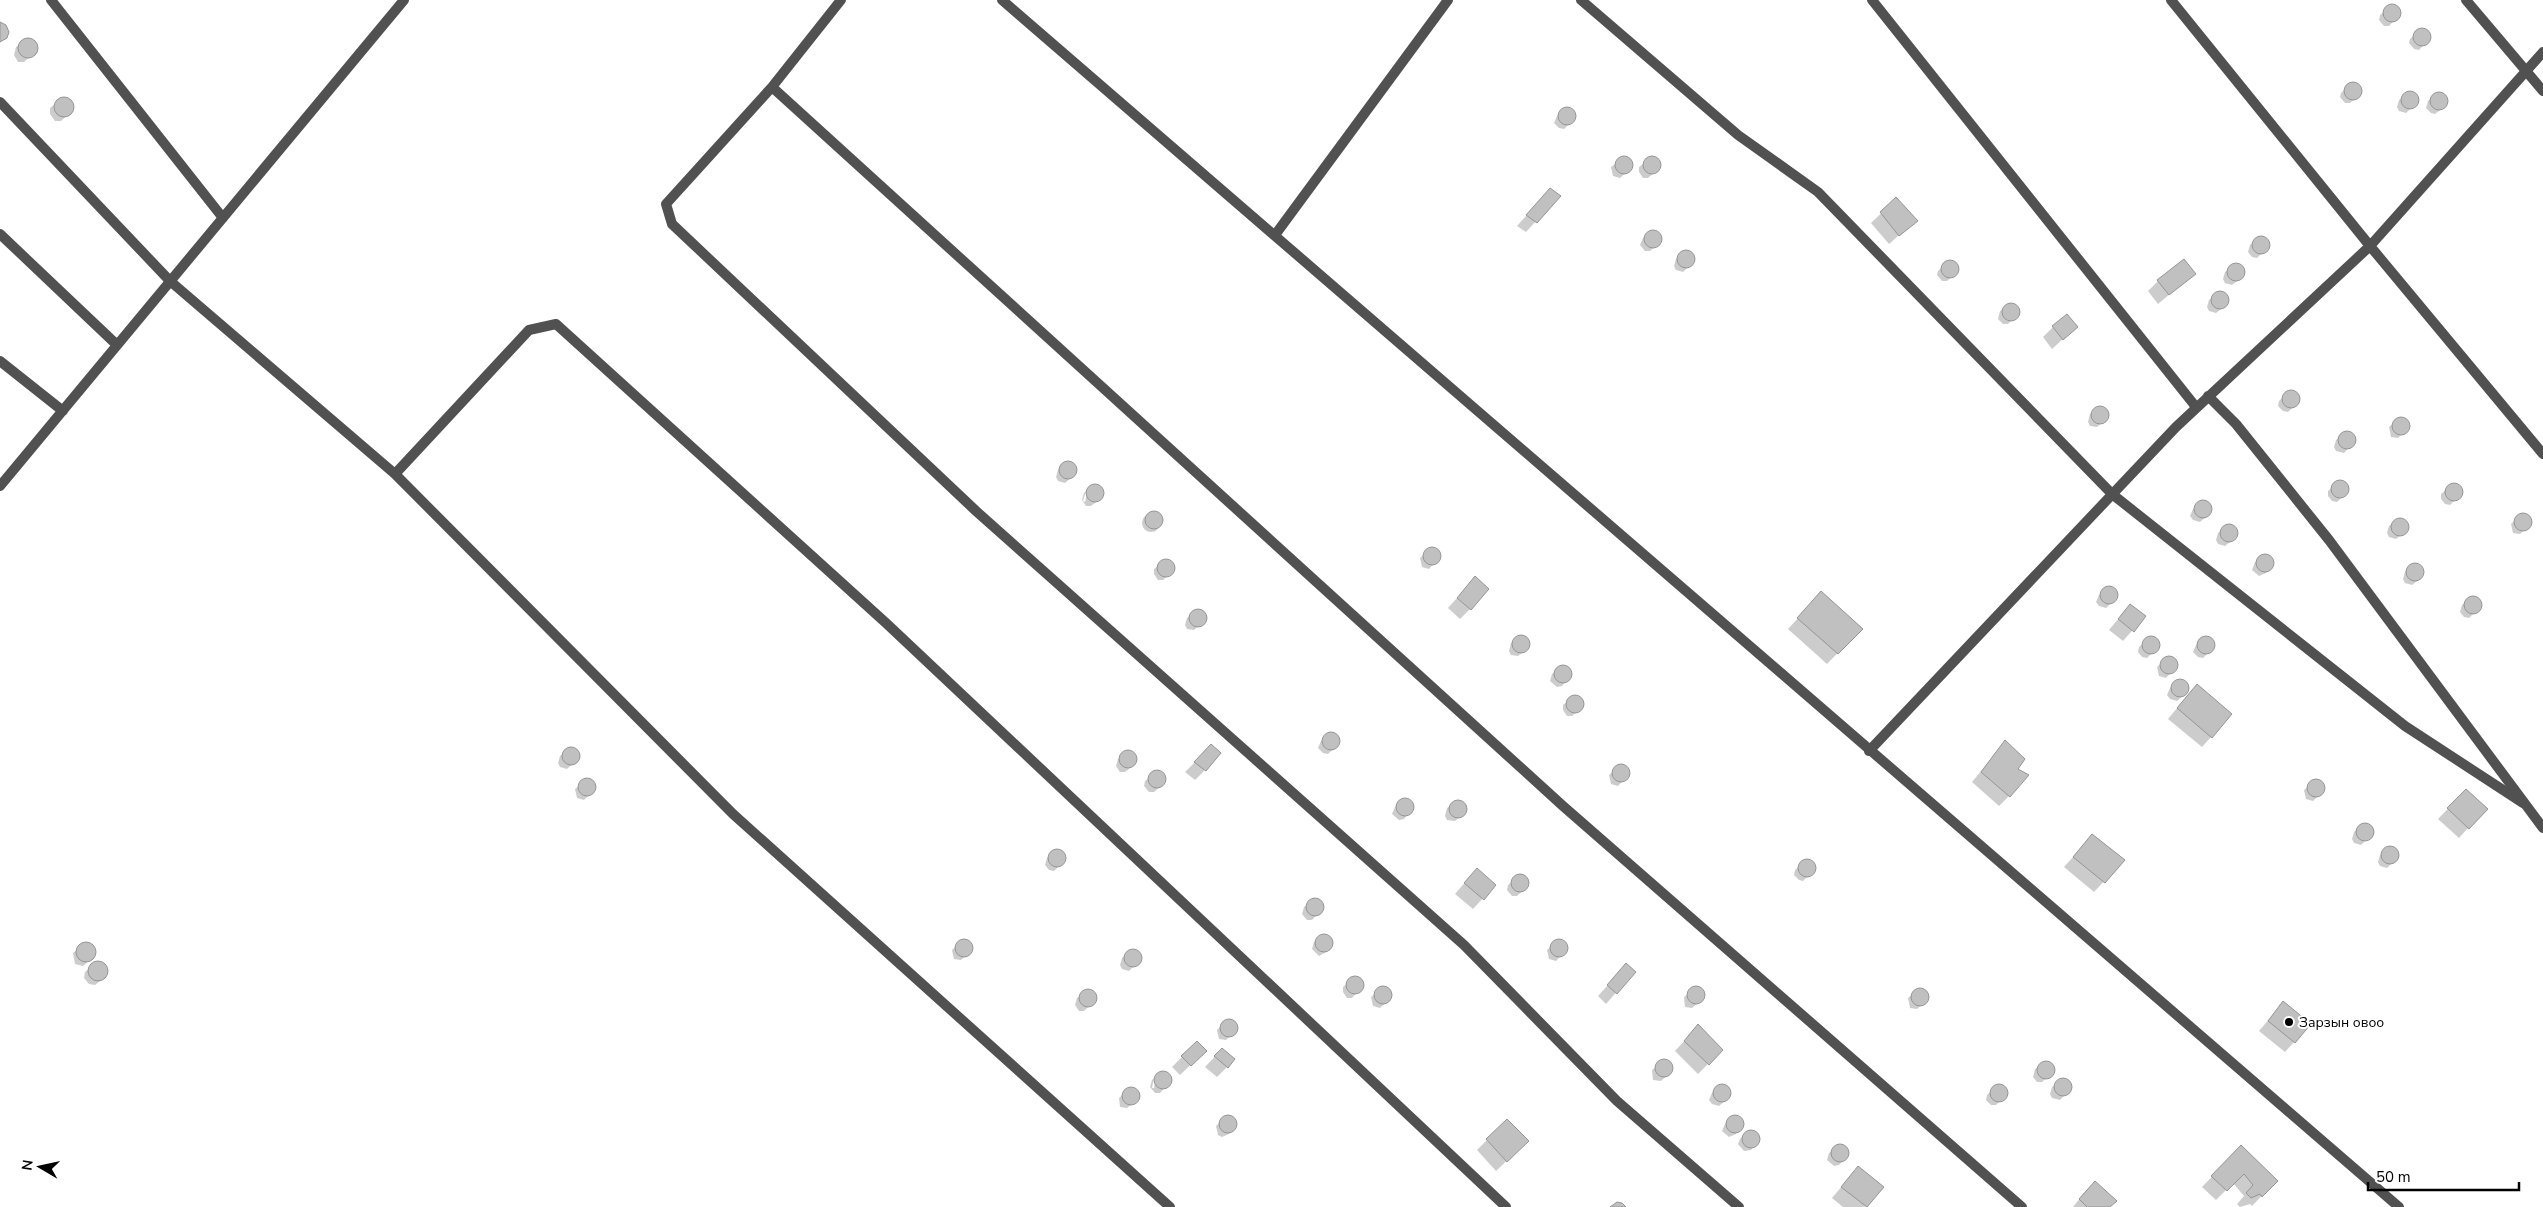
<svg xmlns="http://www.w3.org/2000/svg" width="2543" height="1207" font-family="'Nunito Sans',sans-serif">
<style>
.shadow{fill:#0003}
.building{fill:#c0c0c0;stroke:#959595}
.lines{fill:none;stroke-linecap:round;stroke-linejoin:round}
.lane{stroke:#515151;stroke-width:10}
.street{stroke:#515151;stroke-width:10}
.poi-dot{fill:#000;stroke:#fff;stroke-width:2}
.labels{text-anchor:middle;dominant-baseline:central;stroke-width:4;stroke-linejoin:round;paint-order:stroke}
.poi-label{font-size:14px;fill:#000;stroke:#fff;text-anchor:start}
</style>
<rect width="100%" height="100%" fill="#fff"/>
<path class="shadow" d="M2391 6 2396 7 2399 15 2389 26H2384L2379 20 2380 15Z
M2421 29 2426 30 2429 39 2419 50 2414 49 2409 43 2410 39Z
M26 39 32 41 36 45V51L24 62H18L14 55 16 47Z
M2352 83 2360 88 2359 95 2350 103H2345L2340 97 2341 93Z
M2409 93 2414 94 2417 102 2406 113 2399 111 2397 107 2399 100Z
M2438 93 2446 98 2445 106 2435 114 2431 113 2426 108 2428 101Z
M63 98 68 99 73 107 71 112 61 121H55L50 114V108Z
M1566 108 1571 109 1575 118 1564 129 1559 128 1554 123 1557 116Z
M1623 158 1631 163V168L1620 178 1613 176 1611 167Z
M1651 158 1656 159 1659 168 1648 178H1643L1639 172V167Z
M1559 196 1526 232 1517 226 1541 199Z
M1896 199 1916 220 1889 244 1871 223Z
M1652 231 1660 236 1659 243 1650 251H1645L1640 245 1643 238Z
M2260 237 2268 242V247L2257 258 2252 257 2248 252 2250 245Z
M1685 251 1694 256V261L1683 272 1676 270 1674 266 1676 259Z
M1949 261 1956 264V273L1947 281H1942L1937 275 1938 271Z
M2235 265 2243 270 2242 277 2232 285 2225 283 2223 279 2225 272Z
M2194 274 2158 304 2148 291 2158 281Z
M2219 293 2226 296V305L2216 313 2209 311 2207 307 2209 300Z
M2010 304 2015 305 2018 314 2008 324H2003L1998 319 2000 311Z
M2053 327H2076L2052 349 2043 337Z
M2290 391 2298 396 2297 403 2288 412 2283 411 2278 406 2279 401Z
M2099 407 2107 412 2106 419 2097 427 2090 426 2088 422 2090 414Z
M2400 418 2405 419 2408 428 2398 438 2391 437 2389 427Z
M2346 433 2351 434 2354 442 2344 453 2336 451 2334 447 2336 440Z
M1067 463 1076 468V473L1065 483 1058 481 1056 477 1058 470Z
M2340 481 2348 486V491L2337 502 2332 501 2328 496V491Z
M2453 484 2458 485 2461 494 2450 505 2445 504 2441 499V494Z
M1093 486 1102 491 1101 498 1091 506H1086L1082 500 1084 493 1086 491 1083 501 1085 502 1088 489Z
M2202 502 2209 504V514L2200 522 2193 520 2190 516 2193 509Z
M1142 523a9 9 0 1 1 18 0a9 9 0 1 1-18 0Z
M2522 514 2530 519 2531 524 2520 534 2513 533 2511 524Z
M2398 519 2403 520 2407 526 2406 531 2396 539 2389 537 2387 533 2389 526Z
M2228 526 2235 529V538L2225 546 2218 544 2216 540 2218 533Z
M1431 548 1436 549 1439 558 1429 569 1422 567 1420 558Z
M2264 555 2269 556 2273 563 2266 573 2259 576 2252 570 2255 562Z
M1166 560 1170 561 1174 570 1163 580H1158L1154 574V569Z
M2414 565 2422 570V577L2412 585 2405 583 2403 579 2405 572Z
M1475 578 1470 609 1460 619 1448 608Z
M2108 588 2116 592 2117 597 2106 608 2099 606 2096 602 2099 595Z
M2472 597 2476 598 2480 607 2469 618 2464 617 2460 612 2462 605Z
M1812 603 1861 629 1827 664 1788 629Z
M2130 605 2144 617 2123 641 2109 630Z
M1197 610 1205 615V620L1194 630 1187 629 1185 625 1187 618Z
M1521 636 1528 641V648L1518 656 1511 655 1509 651 1511 643Z
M2150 637 2155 638 2158 647 2147 658 2142 657 2138 652 2139 647Z
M2205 637 2212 640V649L2203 658 2198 657 2193 652 2196 645Z
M2168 657 2176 662V667L2166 678 2159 676 2157 667Z
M1562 666 1569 669 1571 674 1562 686 1557 687 1550 681 1552 674Z
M2179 681 2187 686 2188 691 2177 701 2170 699 2167 695 2170 688Z
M1574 696 1579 697 1583 706 1572 716H1567L1563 710V705Z
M2187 696 2211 737 2202 747 2168 719Z
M1330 733 1335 734 1339 743 1328 754 1323 753 1318 748 1321 741Z
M2005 742 2017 769 2009 796 1999 806 1972 782Z
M570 749 574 750 578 759 567 769 560 767 558 763 560 756Z
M1127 752 1135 756V764L1125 772H1120L1116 766 1118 759Z
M1201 756 1205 770 1195 780 1185 772Z
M1620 766 1625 767 1628 775 1618 786 1611 784 1609 775Z
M1156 772 1164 776 1163 784 1154 792H1149L1144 786 1145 781Z
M586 780 591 781 595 789 584 800 577 798 575 789Z
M2316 781 2324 786V790L2313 801 2306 799 2304 790Z
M2466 790 2468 828 2459 838 2438 819Z
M1404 799 1409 800 1413 807 1404 819 1399 820 1392 814 1395 807Z
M1457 801 1464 804V813L1455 821 1447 820 1445 816 1447 808Z
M2364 824 2369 825 2372 834 2361 845 2354 843 2352 839 2354 832Z
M2092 836 2124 860 2094 892 2064 867Z
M2389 847 2397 852 2398 857 2387 868 2380 866 2378 862 2380 855Z
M1056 850 1064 855 1065 860 1054 871 1049 870 1045 865 1047 858Z
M1806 860 1814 865V870L1803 881 1799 880 1794 875 1795 870Z
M1519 876 1524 877 1527 886 1517 896H1512L1507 890 1508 885Z
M1467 880 1495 885 1473 909 1455 894Z
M1314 900 1319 901 1322 909 1312 920H1307L1302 914 1304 907Z
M1324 935 1328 936 1332 942 1326 952 1319 956 1312 949 1314 942Z
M963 940 972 945V950L961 960 954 959 952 950Z
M1558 941 1563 942 1566 950 1556 961 1549 959 1547 950Z
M85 943 93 946 95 952 93 957 83 966 75 964 73 953Z
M1132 950 1137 951 1140 960 1129 971 1122 969 1120 965 1122 958Z
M97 962 103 963 107 967 106 976 95 985 89 984 84 978 85 972Z
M1626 965 1634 972 1606 1004 1598 996Z
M1354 978 1359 979 1363 985 1352 998H1347L1343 992V987Z
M1382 988 1389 990V999L1380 1008 1373 1006 1371 997Z
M1695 988 1700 989 1703 998 1692 1008 1685 1007 1684 997Z
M1919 989 1928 994V999L1917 1009 1910 1008 1908 998Z
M1087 991 1092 992 1095 1000 1084 1011H1079L1075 1005 1077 998Z
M2283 1003 2294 1042 2285 1052 2259 1031Z
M1228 1020 1233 1021 1236 1030 1226 1040 1219 1039 1217 1030Z
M1698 1026 1722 1050 1698 1074 1675 1051Z
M1197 1042 1205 1051 1180 1075 1172 1067Z
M1222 1049 1227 1067 1217 1077 1205 1067Z
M1663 1061 1671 1066 1670 1073 1661 1081 1653 1080 1652 1070Z
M2045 1062 2050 1063 2053 1072 2042 1082H2037L2033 1077 2035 1069Z
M1162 1073 1167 1074 1170 1082 1160 1093H1155L1150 1087 1152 1080 1154 1078 1152 1088H1154L1156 1076Z
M2062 1080 2067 1081 2070 1089 2060 1100 2052 1098 2050 1094 2052 1087Z
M1998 1085 2006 1090V1095L1996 1105H1991L1986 1100 1987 1095Z
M1721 1086 1728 1088V1098L1719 1106 1712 1104 1709 1100 1712 1093Z
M1130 1088 1137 1091V1100L1127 1108 1120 1107 1119 1098Z
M1227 1116 1232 1117 1236 1124 1229 1134 1222 1137 1218 1135 1216 1126Z
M1734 1117 1741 1120 1743 1124 1736 1134 1729 1137 1722 1131 1725 1124Z
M1507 1120 1527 1141 1496 1171 1477 1150Z
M1749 1131 1756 1133 1759 1138 1751 1150 1744 1151 1738 1144 1740 1139Z
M1839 1146 1846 1148 1848 1153 1839 1165 1834 1166 1827 1160 1829 1153Z
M2241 1147 2276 1181 2252 1206 2250 1204 2240 1207 2237 1204 2244 1196 2233 1183 2216 1200 2202 1187Z
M1858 1167 1882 1187 1865 1207H1843L1832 1198Z
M2085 1192 2110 1207H2073Z"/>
<path class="building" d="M2383 13a9 9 0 1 1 18 0a9 9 0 1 1-18 0Z
M0 22 6 25 9 32 7 38 0 42Z
M2413 37a9 9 0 1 1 18 0a9 9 0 1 1-18 0Z
M18 48a10 10 0 1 1 20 0a10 10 0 1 1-20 0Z
M2344 91a9 9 0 1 1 18 0a9 9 0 1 1-18 0Z
M2401 100a9 9 0 1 1 18 0a9 9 0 1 1-18 0Z
M2430 101a9 9 0 1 1 18 0a9 9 0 1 1-18 0Z
M54 107a10 10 0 1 1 20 0a10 10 0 1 1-20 0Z
M1558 116a9 9 0 1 1 18 0a9 9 0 1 1-18 0Z
M1615 165a9 9 0 1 1 18 0a9 9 0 1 1-18 0Z
M1643 165a9 9 0 1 1 18 0a9 9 0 1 1-18 0Z
M1550 188 1561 196 1537 223 1526 215Z
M1896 197 1918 221 1899 236 1880 212Z
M1644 239a9 9 0 1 1 18 0a9 9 0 1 1-18 0Z
M2252 245a9 9 0 1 1 18 0a9 9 0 1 1-18 0Z
M1677 259a9 9 0 1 1 18 0a9 9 0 1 1-18 0Z
M2184 259 2196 274 2169 295 2157 280Z
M1941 269a9 9 0 1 1 18 0a9 9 0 1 1-18 0Z
M2227 272a9 9 0 1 1 18 0a9 9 0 1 1-18 0Z
M2211 300a9 9 0 1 1 18 0a9 9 0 1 1-18 0Z
M2002 312a9 9 0 1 1 18 0a9 9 0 1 1-18 0Z
M2067 314 2078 327 2063 340 2052 326Z
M2282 399a9 9 0 1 1 18 0a9 9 0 1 1-18 0Z
M2091 415a9 9 0 1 1 18 0a9 9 0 1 1-18 0Z
M2392 426a9 9 0 1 1 18 0a9 9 0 1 1-18 0Z
M2338 440a9 9 0 1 1 18 0a9 9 0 1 1-18 0Z
M1059 470a9 9 0 1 1 18 0a9 9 0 1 1-18 0Z
M2331 489a9 9 0 1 1 18 0a9 9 0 1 1-18 0Z
M2445 492a9 9 0 1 1 18 0a9 9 0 1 1-18 0Z
M1086 493a9 9 0 1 1 18 0a9 9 0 1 1-18 0Z
M2194 509a9 9 0 1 1 18 0a9 9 0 1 1-18 0Z
M1145 520a9 9 0 1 1 18 0a9 9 0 1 1-18 0Z
M2514 522a9 9 0 1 1 18 0a9 9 0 1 1-18 0Z
M2391 527a9 9 0 1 1 18 0a9 9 0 1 1-18 0Z
M2220 533a9 9 0 1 1 18 0a9 9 0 1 1-18 0Z
M1423 556a9 9 0 1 1 18 0a9 9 0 1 1-18 0Z
M2256 563a9 9 0 1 1 18 0a9 9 0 1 1-18 0Z
M1157 568a9 9 0 1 1 18 0a9 9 0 1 1-18 0Z
M2406 572a9 9 0 1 1 18 0a9 9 0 1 1-18 0Z
M1475 576 1489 589 1471 610 1457 598Z
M2100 595a9 9 0 1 1 18 0a9 9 0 1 1-18 0Z
M1821 591 1863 629 1838 654 1797 618Z
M2464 605a9 9 0 1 1 18 0a9 9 0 1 1-18 0Z
M2130 604 2146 616 2134 632 2118 619Z
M1189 618a9 9 0 1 1 18 0a9 9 0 1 1-18 0Z
M1512 644a9 9 0 1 1 18 0a9 9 0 1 1-18 0Z
M2142 645a9 9 0 1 1 18 0a9 9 0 1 1-18 0Z
M2197 645a9 9 0 1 1 18 0a9 9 0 1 1-18 0Z
M2160 665a9 9 0 1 1 18 0a9 9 0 1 1-18 0Z
M1554 674a9 9 0 1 1 18 0a9 9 0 1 1-18 0Z
M2171 688a9 9 0 1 1 18 0a9 9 0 1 1-18 0Z
M2197 684 2232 714 2212 738 2177 708Z
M1566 704a9 9 0 1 1 18 0a9 9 0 1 1-18 0Z
M1322 741a9 9 0 1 1 18 0a9 9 0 1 1-18 0Z
M2005 740 2025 759 2018 769 2029 775 2010 797 1981 772Z
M1211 744 1221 753 1206 771 1194 762Z
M562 756a9 9 0 1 1 18 0a9 9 0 1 1-18 0Z
M1119 759a9 9 0 1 1 18 0a9 9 0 1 1-18 0Z
M1612 773a9 9 0 1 1 18 0a9 9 0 1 1-18 0Z
M1148 779a9 9 0 1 1 18 0a9 9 0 1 1-18 0Z
M578 787a9 9 0 1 1 18 0a9 9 0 1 1-18 0Z
M2307 788a9 9 0 1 1 18 0a9 9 0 1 1-18 0Z
M2466 789 2488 809 2469 829 2447 808Z
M1396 807a9 9 0 1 1 18 0a9 9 0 1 1-18 0Z
M1449 809a9 9 0 1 1 18 0a9 9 0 1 1-18 0Z
M2356 832a9 9 0 1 1 18 0a9 9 0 1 1-18 0Z
M2092 834 2125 860 2105 883 2073 857Z
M2381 855a9 9 0 1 1 18 0a9 9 0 1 1-18 0Z
M1048 858a9 9 0 1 1 18 0a9 9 0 1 1-18 0Z
M1798 868a9 9 0 1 1 18 0a9 9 0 1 1-18 0Z
M1477 868 1496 885 1484 900 1464 883Z
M1511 883a9 9 0 1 1 18 0a9 9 0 1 1-18 0Z
M1306 907a9 9 0 1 1 18 0a9 9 0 1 1-18 0Z
M1315 943a9 9 0 1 1 18 0a9 9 0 1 1-18 0Z
M955 948a9 9 0 1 1 18 0a9 9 0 1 1-18 0Z
M1550 948a9 9 0 1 1 18 0a9 9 0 1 1-18 0Z
M76 952a10 10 0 1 1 20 0a10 10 0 1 1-20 0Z
M1124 958a9 9 0 1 1 18 0a9 9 0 1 1-18 0Z
M88 971a10 10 0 1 1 20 0a10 10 0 1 1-20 0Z
M1626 963 1636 972 1617 994 1607 985Z
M1346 985a9 9 0 1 1 18 0a9 9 0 1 1-18 0Z
M1687 995a9 9 0 1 1 18 0a9 9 0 1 1-18 0Z
M1374 995a9 9 0 1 1 18 0a9 9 0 1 1-18 0Z
M1911 997a9 9 0 1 1 18 0a9 9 0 1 1-18 0Z
M1079 998a9 9 0 1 1 18 0a9 9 0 1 1-18 0Z
M2283 1001 2311 1024 2295 1043 2268 1021Z
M1220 1028a9 9 0 1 1 18 0a9 9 0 1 1-18 0Z
M1698 1024 1723 1050 1709 1065 1684 1041Z
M1197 1041 1207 1051 1191 1066 1181 1056Z
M1222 1048 1235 1059 1228 1068 1214 1056Z
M1655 1068a9 9 0 1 1 18 0a9 9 0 1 1-18 0Z
M2037 1070a9 9 0 1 1 18 0a9 9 0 1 1-18 0Z
M1154 1080a9 9 0 1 1 18 0a9 9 0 1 1-18 0Z
M2054 1087a9 9 0 1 1 18 0a9 9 0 1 1-18 0Z
M1990 1093a9 9 0 1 1 18 0a9 9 0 1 1-18 0Z
M1713 1093a9 9 0 1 1 18 0a9 9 0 1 1-18 0Z
M1122 1096a9 9 0 1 1 18 0a9 9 0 1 1-18 0Z
M1219 1124a9 9 0 1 1 18 0a9 9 0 1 1-18 0Z
M1726 1124a9 9 0 1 1 18 0a9 9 0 1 1-18 0Z
M1507 1119 1529 1141 1507 1162 1486 1139Z
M1742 1139a9 9 0 1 1 18 0a9 9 0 1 1-18 0Z
M1831 1153a9 9 0 1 1 18 0a9 9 0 1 1-18 0Z
M2241 1145 2278 1181 2262 1197 2260 1194 2251 1198 2246 1193 2253 1185 2244 1174 2227 1191 2211 1176Z
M1858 1166 1884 1187 1867 1207 1841 1187Z
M2095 1181 2117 1201 2110 1207H2087L2079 1199Z
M1617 1202 1622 1203 1626 1207H1610Z"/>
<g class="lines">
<path class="lane" d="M2112 494 2405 726 2523 803"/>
<path class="street" d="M51 0 223 218
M841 0 772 87 666 204 672 224 976 511 1464 945 1617 1101 1739 1207
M1002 0 2399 1207
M1581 0 1738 135 1818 192 2112 494
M1872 0 2196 407
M2171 0 2370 246 2543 454
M2466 0 2543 91
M772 87 1563 806 2022 1207
M0 102 170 281 395 474 733 814 1170 1207
M0 234 117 345
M1275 235 1448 0
M0 361 63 411
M2208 396 2236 424 2329 540 2543 828
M395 474 529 330 556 324 886 623 1506 1207
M0 486 404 0
M1869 751 2176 427 2370 246 2543 52"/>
</g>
<circle class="poi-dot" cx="2289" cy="1022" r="5"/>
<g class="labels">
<g class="poi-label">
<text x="2299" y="1022">Зарзын овоо</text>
</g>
</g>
<g transform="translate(40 1167) rotate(279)" stroke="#ffffff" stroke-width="4" paint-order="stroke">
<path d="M0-4L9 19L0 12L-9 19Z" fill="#000000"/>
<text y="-8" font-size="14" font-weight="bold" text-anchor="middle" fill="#000000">N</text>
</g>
<path d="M2368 1182v8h151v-8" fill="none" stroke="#000000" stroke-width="2.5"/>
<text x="2376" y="1182" font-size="15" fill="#000000" stroke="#ffffff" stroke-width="4" paint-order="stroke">50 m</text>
</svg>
